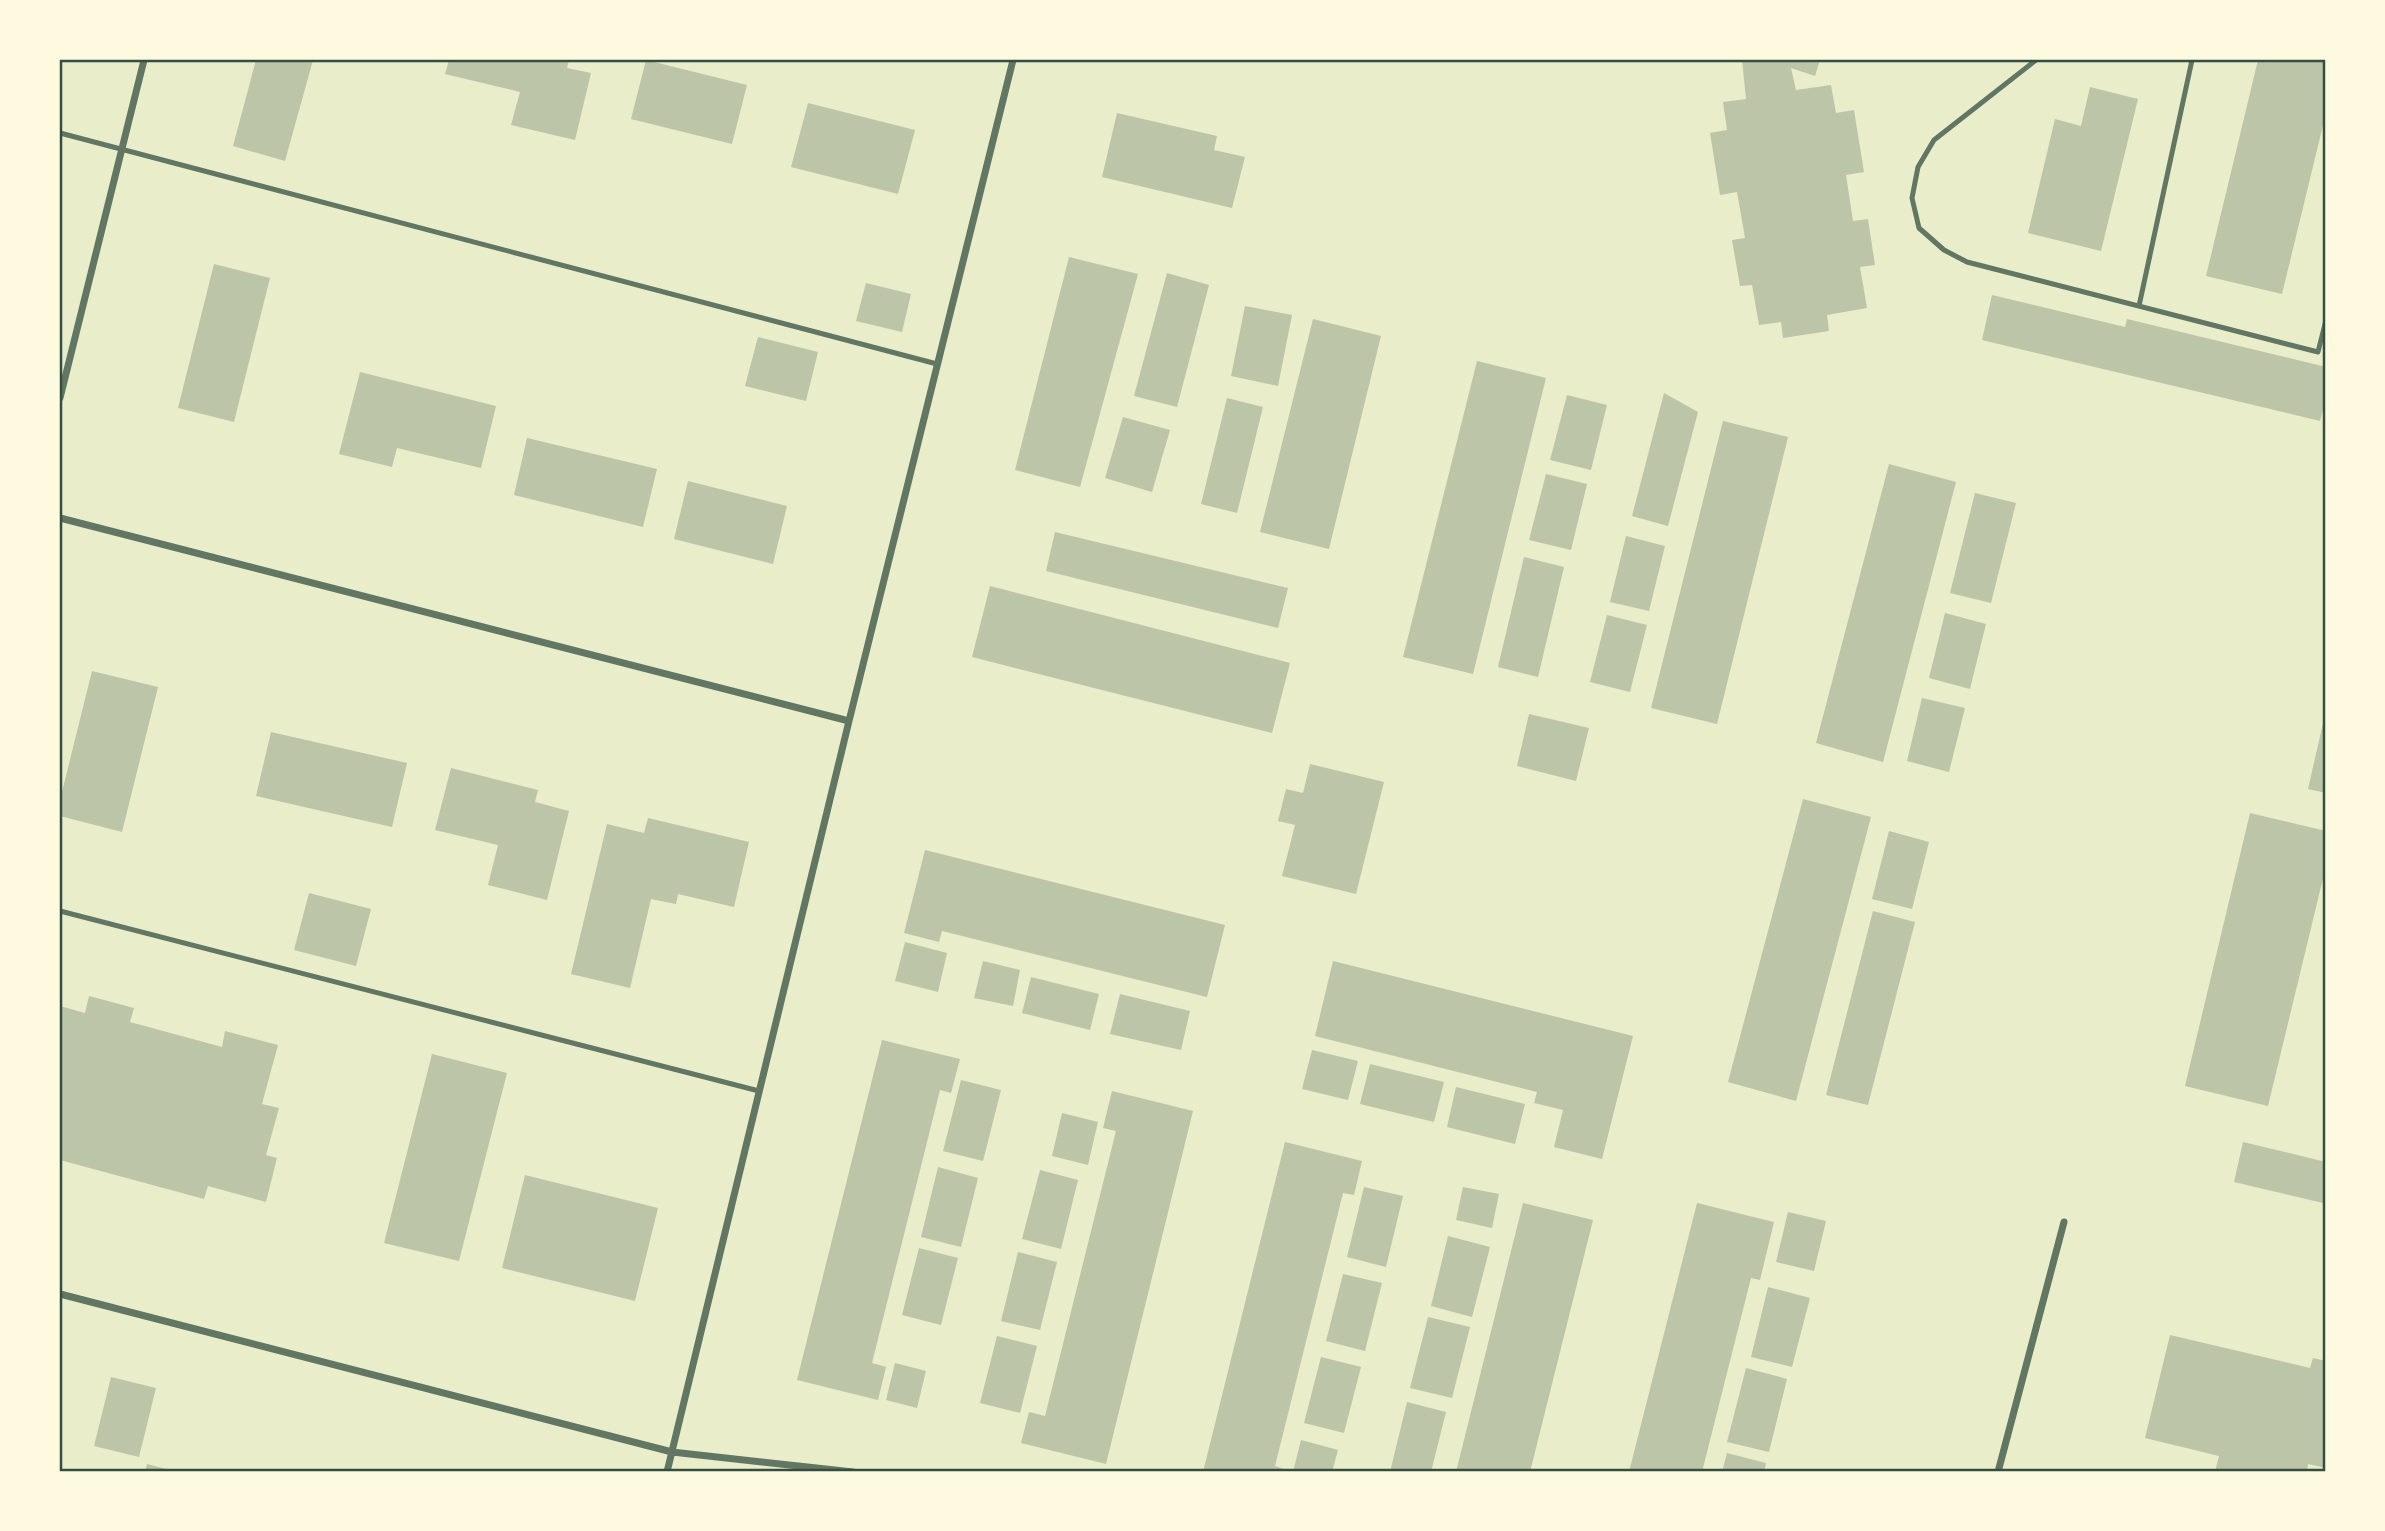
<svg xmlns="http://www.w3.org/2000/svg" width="2385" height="1531" font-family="Quicksand,sans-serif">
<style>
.building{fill:#bcc5a7}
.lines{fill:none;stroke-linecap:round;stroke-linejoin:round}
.service{stroke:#617663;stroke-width:5}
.minor{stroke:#617663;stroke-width:7}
.neatline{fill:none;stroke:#344e41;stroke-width:2.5}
</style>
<rect width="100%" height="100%" fill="#e9edc9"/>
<path class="building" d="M256 60H313L285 161 233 146Z
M449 60H569L567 68 591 73 575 140 511 125 520 92 445 74Z
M646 60 747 85 732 144 631 119Z
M1742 60H1820L1815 76 1791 68 1796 90 1831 85 1836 113 1854 110 1864 172 1846 175 1853 221 1868 219 1875 265 1860 267 1867 308 1827 315 1829 331 1783 338 1781 322 1759 325 1752 285 1740 286 1732 240 1745 238 1737 192 1720 195 1710 133 1727 130 1723 102 1746 99Z
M2258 60H2326V113L2282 294 2206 276Z
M2090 87 2138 99 2101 251 2028 233 2055 119 2081 126Z
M808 103 915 130 898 194 791 167Z
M1117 113 1217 136 1214 150 1245 157 1232 208 1102 177Z
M1069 257 1138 274 1080 487 1015 470Z
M214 264 270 278 234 422 178 408Z
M1167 273 1209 285 1177 407 1134 396Z
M866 283 911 294 902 332 856 321Z
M1992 295 2125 327 2127 319 2326 367V398L2320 421 1982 340Z
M1245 306 1292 315 1278 386 1231 376Z
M1313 319 1381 336 1329 549 1260 532Z
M758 337 818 352 806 401 745 386Z
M1477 361 1546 378 1473 674 1403 657Z
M360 372 496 406 481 468 397 448 392 467 339 454Z
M1664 393 1698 412 1668 526 1632 516Z
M1567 395 1607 405 1591 470 1550 460Z
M1227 398 1263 407 1237 513 1201 504Z
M1123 417 1170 430 1152 492 1105 478Z
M1723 421 1788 437 1717 724 1651 708Z
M527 438 657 469 643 527 514 495Z
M1889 464 1956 482 1883 762 1816 743Z
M1546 474 1587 484 1571 550 1529 540Z
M688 481 787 506 773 564 674 539Z
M1975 493 2016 503 1991 603 1950 593Z
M1055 532 1288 588 1278 628 1046 571Z
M1626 536 1665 546 1649 611 1610 602Z
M1524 557 1564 567 1538 677 1498 667Z
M990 586 1290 663 1272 733 972 657Z
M1945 613 1986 624 1970 689 1929 678Z
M1607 615 1647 625 1630 692 1590 682Z
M92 671 158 687 122 832 60 816V800Z
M1922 698 1965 708 1949 772 1907 761Z
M1529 714 1589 728 1576 781 1517 766Z
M2324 719H2326V793L2308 789Z
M271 732 407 763 392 827 256 796Z
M1310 764 1384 782 1356 894 1282 876 1295 825 1278 821 1286 789 1303 793Z
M451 768 538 790 535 802 569 811 547 900 488 885 498 845 435 830Z
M1803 799 1871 817 1796 1101 1728 1082Z
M2250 813 2326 831V866L2268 1106 2185 1086Z
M648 818 749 842 734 907 678 894 676 904 651 899 630 988 571 974 607 824 644 833Z
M1889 831 1929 842 1912 909 1872 899Z
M925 850 1225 925 1207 997 942 931 939 942 904 933Z
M309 893 371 909 356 966 294 950Z
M1873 911 1915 922 1868 1105 1826 1095Z
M905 942 947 953 938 992 895 981Z
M983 961 1020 970 1013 1006 974 998Z
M1333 961 1633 1036 1602 1159 1554 1147 1563 1110 1534 1103 1537 1092 1315 1036Z
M1031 977 1099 994 1090 1030 1022 1013Z
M1120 994 1190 1011 1181 1050 1110 1034Z
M89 996 134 1008 130 1022 222 1047 225 1031 278 1045 262 1104 279 1108 266 1155 277 1158 266 1202 208 1186 204 1199 60 1160V1006L85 1013Z
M882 1040 960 1059 951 1093 940 1090 872 1363 886 1367 878 1400 797 1380Z
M1312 1050 1358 1061 1348 1100 1302 1089Z
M432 1054 507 1073 459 1261 384 1243Z
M1370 1064 1444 1082 1434 1122 1360 1104Z
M961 1080 1001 1090 983 1161 943 1151Z
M1456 1087 1525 1104 1515 1144 1447 1127Z
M1112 1091 1193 1111 1106 1464 1021 1443 1029 1412 1045 1416 1116 1131 1103 1128Z
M1062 1113 1098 1122 1088 1165 1052 1156Z
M1285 1142 1362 1161 1354 1195 1343 1193 1275 1466 1293 1472H1203Z
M2243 1142 2326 1162V1192L2323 1203 2234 1182Z
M938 1167 978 1178 961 1247 921 1237Z
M1040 1170 1078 1180 1061 1249 1022 1239Z
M525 1175 658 1208 635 1301 502 1268Z
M1364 1187 1403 1196 1386 1267 1347 1257Z
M1463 1187 1499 1194 1492 1228 1456 1220Z
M1523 1203 1593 1220 1530 1472H1456Z
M1697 1203 1774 1222 1760 1280 1751 1278 1702 1472H1629Z
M1788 1212 1826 1221 1814 1271 1776 1262Z
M1448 1236 1490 1247 1472 1317 1431 1306Z
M919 1248 958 1258 941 1325 902 1315Z
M1018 1252 1057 1262 1040 1330 1001 1321Z
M1343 1274 1382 1283 1365 1351 1326 1341Z
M1768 1287 1810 1298 1792 1367 1751 1357Z
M1428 1317 1470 1327 1452 1398 1410 1388Z
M2170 1335 2310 1368 2313 1358 2326 1361V1468L2308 1464 2307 1472H2215L2219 1456 2145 1438Z
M997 1336 1037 1346 1020 1413 980 1403Z
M1321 1357 1361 1367 1344 1433 1304 1423Z
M895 1363 926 1371 917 1408 886 1400Z
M1746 1368 1787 1379 1769 1452 1727 1442Z
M111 1377 156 1388 139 1457 94 1446Z
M1407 1402 1446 1412 1431 1472H1390Z
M1301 1440 1338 1450 1332 1472H1293Z
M1727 1453 1766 1463 1764 1472H1722Z
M147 1464 174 1471V1472H145Z"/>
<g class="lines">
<path class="service" d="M2036 60 1934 140 1918 167 1912 198 1919 228 1944 250 1967 262 2318 352 2326 320
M60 133 937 364
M2139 306 2192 60
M60 911 759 1091"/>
<path class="minor" d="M60 398 144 60
M60 518 849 721
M60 1294 672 1452 853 1472
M667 1472 849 721 1013 60
M1998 1472 2064 1222"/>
</g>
<rect width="2385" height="1531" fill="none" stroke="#fefae0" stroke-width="122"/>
<rect x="61" y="61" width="2263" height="1409" class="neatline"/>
</svg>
